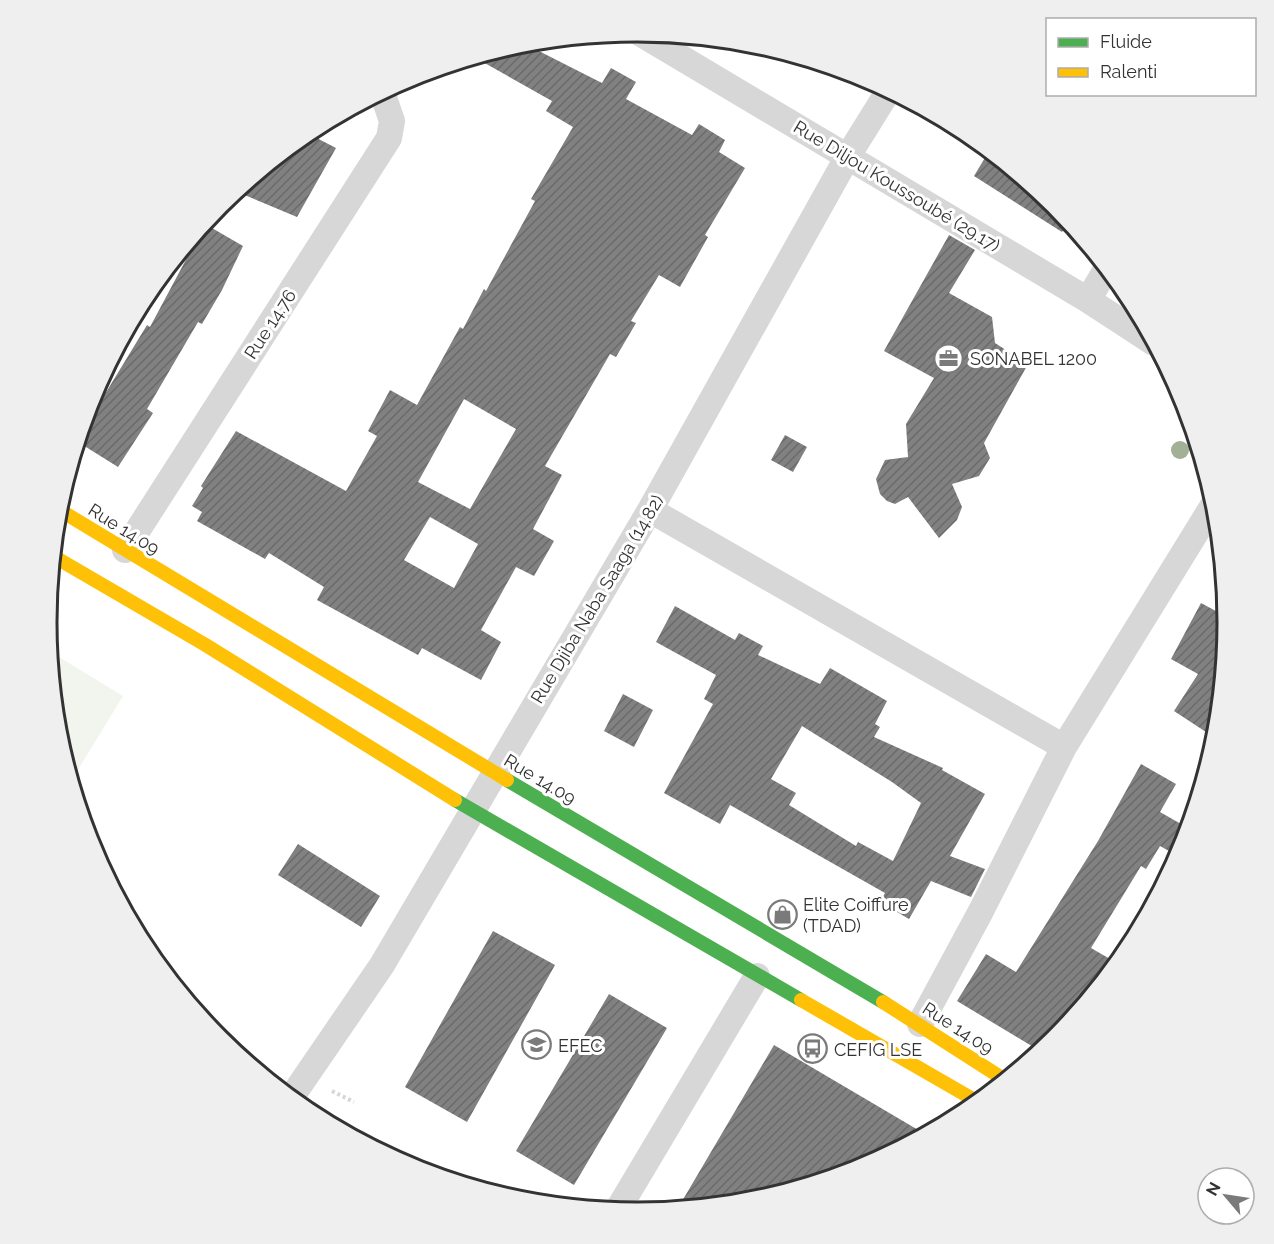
<svg xmlns="http://www.w3.org/2000/svg" width="1274" height="1244" font-family="Raleway,sans-serif">
<style>
.park{fill:#f1f5ed}
.building{fill:url(#building-hatch);fill-rule:evenodd}
.lines{fill:none;stroke-linecap:round;stroke-linejoin:round}
.path{stroke:#d6d6d6;stroke-width:4;stroke-dasharray:3 3;stroke-linecap:butt}
.street{stroke:#d7d7d7;stroke-width:26}
.fast{stroke:#4caf50;stroke-width:14}
.slow{stroke:#ffc107;stroke-width:14}
.tree{fill:#a2b095}
.labels{text-anchor:middle;dominant-baseline:central;stroke-width:6;stroke-linejoin:round;paint-order:stroke}
.street-label{font-size:18px;fill:#333;stroke:#fff}
.poi-label{font-size:18px;fill:#333;stroke:#fff;text-anchor:start}
.rim{fill:none;stroke:#333;stroke-width:3}
</style>
<defs>
<pattern id="building-hatch" width="6" height="6" patternUnits="userSpaceOnUse" patternTransform="scale(1.5)"><rect width="6" height="6" fill="#818181"/><path d="M-1 1l2-2M0 6l6-6M5 7l2-2" fill="none" stroke="#6a6a6a"/></pattern>
</defs>
<rect width="100%" height="100%" fill="#fff"/>
<path class="park" d="M49 651 123 696 71 781 58 737Z"/>
<path class="building" d="M523 43 602 83 611 68 636 82 626 99 692 135 699 124 725 140 719 152 745 168 705 235 708 237 680 287 659 275 631 321 636 323 616 357 610 354 545 466 562 475 533 529 554 541 534 576 516 567 481 630 501 642 481 680 422 648 418 655 317 600 324 587 269 553 265 559 197 521 202 512 192 506 203 488 201 486 236 431 346 491 377 436 368 431 390 390 417 405 460 327 463 329 484 289 486 291 535 201 531 199 573 127 546 111 552 101 474 57ZM464 399 516 429 470 509 418 482ZM430 517 478 544 454 588 404 560Z
M307 133 336 148 297 217 235 191Z
M989 151 1055 205 1069 222 1062 232 974 176Z
M205 224 243 246 222 290 202 324 198 322 147 409 153 413 118 467 78 442 80 435 147 325 150 327Z
M949 235 975 250 949 293 992 317 995 343 1028 364 984 443 990 458 979 476 952 484 962 507 957 520 939 538 908 497 895 504 887 501 880 494 876 479 885 460 908 457 906 424 934 378 884 351Z
M785 435 807 447 793 472 771 460Z
M1201 603 1227 617V622L1219 712 1206 732 1174 711 1198 674 1171 659Z
M675 606 735 640 739 633 763 646 758 655 820 684 830 668 887 701 875 724 880 727 874 737 943 768 942 770 985 794 950 856 985 869 971 897 931 881 909 919 880 902 885 893 730 805 720 824 664 793 713 704 704 699 716 675 656 642ZM802 726 892 782 921 803 893 861 858 842 856 846 789 805 796 793 771 779Z
M623 694 653 710 634 747 604 731Z
M1141 764 1176 784 1160 812 1188 828 1182 848 1178 856 1160 846 1146 869 1141 866 1091 948 1117 963 1054 1040 1040 1051 957 1001 986 954 1016 972 1098 841Z
M298 844 380 896 361 927 278 875Z
M493 931 555 965 467 1122 405 1087Z
M609 994 667 1028 574 1185 516 1151Z
M774 1045 925 1134 863 1168 769 1196 756 1194 751 1201 678 1208Z"/>
<g class="lines">
<path class="path" d="M332 1091 354 1102"/>
<path class="street" d="M638 32 1088 300 1154 343
M1088 300 1107 268
M650 510 1064 747
M125 550 389 138 392 121 382 92
M920 1024 981 911 1064 747 1215 502
M291 1098 382 965 650 510 848 156 889 90
M617 1211 757 976"/>
<path class="fast" d="M507 780 883 1002
M455 800 801 1000"/>
<path class="slow" d="M58 509 507 780
M53 556 204 644 455 800
M801 1000 978 1102
M883 1002 1005 1080"/>
</g>
<circle class="tree" cx="1180" cy="450" r="9"/>
<defs>
<symbol id="office-ring" viewBox="-11 -11 22 22"><circle r="9.5" fill="#fff" stroke="#7a7a7a" stroke-width="1.5"/><path d="M-6-3h4V-5.5h4V-3h4V5H-6ZM-1-4.5V-3h2v-1.5ZM-6 0V1H6V0Z" fill="#7a7a7a"/></symbol>
<symbol id="shop-ring" viewBox="-11 -11 22 22"><circle r="9.5" fill="#fff" stroke="#7a7a7a" stroke-width="1.5"/><path d="M-5-2.5h2.3a2.7 3.5 0 0 1 5.4 0H5L5.5 6h-11ZM-1.5-2.5h3a1.5 2.3 0 0 0-3 0Z" fill="#7a7a7a"/></symbol>
<symbol id="school-ring" viewBox="-11 -11 22 22"><circle r="9.5" fill="#fff" stroke="#7a7a7a" stroke-width="1.5"/><path d="M0-5L7-2L0 1L-7-2ZM-4 1L0 2.5L4 1V4Q0 6-4 4Z" fill="#7a7a7a"/></symbol>
<symbol id="bus-ring" viewBox="-11 -11 22 22"><circle r="9.5" fill="#fff" stroke="#7a7a7a" stroke-width="1.5"/><path d="M-5-6H5V4H4V6H2V4H-2V6H-4V4H-5ZM-3.5-4V0h7V-4ZM-3.5 1.2v1.5H-2V1.2ZM2 1.2v1.5H3.5V1.2Z" fill="#7a7a7a"/></symbol>
</defs>
<g fill-rule="evenodd">
<use href="#office-ring" x="932" y="342" width="33" height="33"/>
<use href="#shop-ring" x="766" y="898" width="33" height="33"/>
<use href="#school-ring" x="520" y="1028" width="33" height="33"/>
<use href="#bus-ring" x="796" y="1032" width="33" height="33"/>
</g>
<g class="labels">
<g class="street-label">
<text transform="translate(897 186) rotate(31)">Rue Diljou Koussoubé (29.17)</text>
<text transform="translate(270 324) rotate(-57)">Rue 14.76</text>
<text transform="translate(124 529) rotate(32)">Rue 14.09</text>
<text transform="translate(597 599) rotate(-59)">Rue Djiba Naba Saaga (14.82)</text>
<text transform="translate(540 779) rotate(31)">Rue 14.09</text>
<text transform="translate(958 1028) rotate(33)">Rue 14.09</text>
</g>
<g class="poi-label">
<text x="970" y="358">SONABEL 1200</text>
<text x="803" y="904">Elite Coiffure<tspan x="803" dy="21">(TDAD)</tspan></text>
<text x="558" y="1045">EFEC</text>
<text x="834" y="1049">CEFIG LSE</text>
</g>
</g>
<path d="M0 0H1274V1244H0ZM57 622a580 580 0 1 1 1160 0a580 580 0 1 1-1160 0Z" fill="#efefef" fill-rule="evenodd"/>
<path class="rim" d="M57 622a580 580 0 1 1 1160 0a580 580 0 1 1-1160 0Z"/>
<rect x="1046" y="18" width="210" height="78" fill="#ffffff" stroke="#adadad" stroke-width="1.5"/>
<rect x="1058" y="38" width="30" height="9" fill="#4caf50" stroke="#adadad" stroke-width="1.5"/>
<text x="1100" y="48" font-size="18" fill="#333333">Fluide</text>
<rect x="1058" y="68" width="30" height="9" fill="#ffc107" stroke="#adadad" stroke-width="1.5"/>
<text x="1100" y="78" font-size="18" fill="#333333">Ralenti</text>
<g transform="translate(1226 1196) rotate(299)"><circle r="28" fill="#ffffff" stroke="#adadad" stroke-width="1.5"/>
<path d="M0-4.5L10 22L0 15L-10 22Z" fill="#7a7a7a"/>
<text y="-9" font-size="16" font-weight="bold" text-anchor="middle" fill="#333333">N</text>
</g>
</svg>
